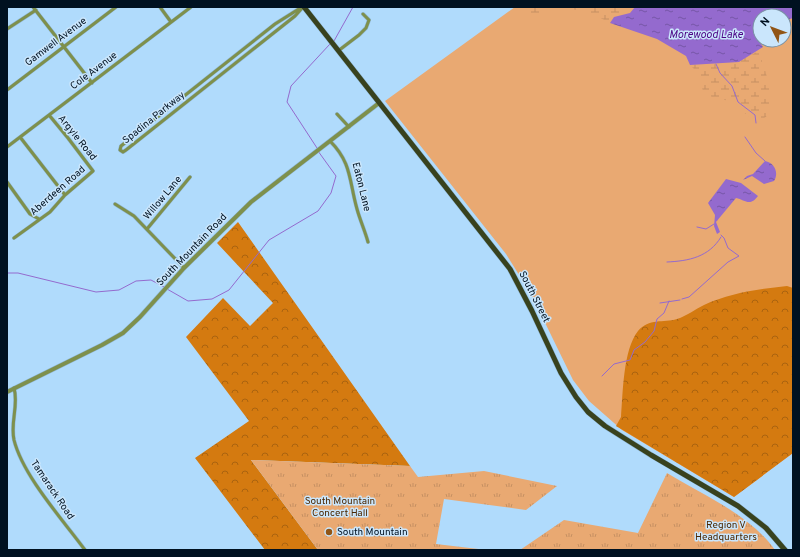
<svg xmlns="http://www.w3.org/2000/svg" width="800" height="557" font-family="Overpass,sans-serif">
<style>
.grass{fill:#e9a972;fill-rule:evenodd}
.forest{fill:url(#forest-crowns)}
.wetland{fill:url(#wetland-marsh)}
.park{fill:url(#park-tufts)}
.water{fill:url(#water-ripples)}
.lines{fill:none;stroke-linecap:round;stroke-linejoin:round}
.stream{stroke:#946ace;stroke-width:1}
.minor-casing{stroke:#90b7d4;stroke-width:4}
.tertiary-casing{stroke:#90b7d4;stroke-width:5}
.trunk-casing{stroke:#90b7d4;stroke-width:6}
.minor{stroke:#7e904c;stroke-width:3}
.tertiary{stroke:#7e904c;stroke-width:4}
.trunk{stroke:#38421e;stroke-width:5}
.poi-dot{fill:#915516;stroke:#cae6fc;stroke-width:1.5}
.labels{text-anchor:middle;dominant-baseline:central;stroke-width:3;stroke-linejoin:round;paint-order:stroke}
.street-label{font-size:10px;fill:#001120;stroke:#cae6fc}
.park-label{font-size:10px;fill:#4b2701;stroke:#cae6fc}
.poi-label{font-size:10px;fill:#001120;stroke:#cae6fc;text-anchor:start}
.water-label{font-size:11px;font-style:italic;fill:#4c0384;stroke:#cae6fc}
</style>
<defs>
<pattern id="forest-crowns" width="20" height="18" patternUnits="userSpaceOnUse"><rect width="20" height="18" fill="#d47a10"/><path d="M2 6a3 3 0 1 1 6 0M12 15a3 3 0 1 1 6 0" fill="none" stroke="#aa630f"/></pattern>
<pattern id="wetland-marsh" width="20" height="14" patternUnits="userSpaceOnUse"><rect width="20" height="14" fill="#e9a972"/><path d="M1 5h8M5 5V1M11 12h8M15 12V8" fill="none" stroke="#c69062"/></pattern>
<pattern id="park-tufts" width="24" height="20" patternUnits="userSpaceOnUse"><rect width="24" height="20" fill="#e9a972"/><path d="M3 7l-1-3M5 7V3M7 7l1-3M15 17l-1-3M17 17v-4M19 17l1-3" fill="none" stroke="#c69062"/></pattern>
<pattern id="water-ripples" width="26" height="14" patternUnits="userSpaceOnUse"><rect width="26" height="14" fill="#946ace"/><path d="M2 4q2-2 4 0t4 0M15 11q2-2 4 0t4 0" fill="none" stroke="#7656a7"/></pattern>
</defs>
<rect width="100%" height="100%" fill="#b0dbfc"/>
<path class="grass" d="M515 7H793V453L734 497 622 430 589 401 573 380 531 294 506 254 385 101ZM760 16H784V40H760Z"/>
<path class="forest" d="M238 222 410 466 251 460 318 550H265L195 458 249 421 186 337 223 298 250 326 273 303 217 243Z
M787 286 793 288V453L734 497 616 426 621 417C623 393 623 350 638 331 649 318 663 323 677 319 687 316 695 309 704 305 730 293 759 289 787 286Z"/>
<path class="wetland" d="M519 7H556L535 17Z
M558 7H635L630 13 614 17 610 23 589 12Z
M762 48V66L765 69C768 82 781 126 753 118 745 116 739 106 731 102 722 98 712 98 704 94L697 72 690 65C716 64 740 66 762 48Z"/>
<path class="park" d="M251 460 410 466 418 477 484 471 557 486 526 510 444 499 436 544 487 550H318Z
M667 473C703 495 749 514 775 550H520L564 520 638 533Z"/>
<path class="water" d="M635 7H793V18L784 21V16H760L759 41 763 47 739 62 690 65 686 56 657 39 610 23 614 17 630 13Z
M765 161C775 163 779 173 774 181L764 184 752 176 743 180 747 176 753 174Z
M726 179 741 183 758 196C750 207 745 200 736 198L716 222 720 232 717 234 714 226 715 215 708 203Z"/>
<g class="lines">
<path class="stream" d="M334 41 353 7
M716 64 720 73 732 86 738 102 755 115 756 123
M745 137 756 153 765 161
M317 148 287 102 291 86 330 44
M697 227 706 229 714 224
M667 262C689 261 709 257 721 237
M7 273H18L96 292 119 290 136 281 151 280 164 287
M167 289 188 301 212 299 229 290 269 240 318 211 331 193 336 176 318 151
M682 299 689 297 728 262 739 256 728 248 724 238 721 235
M660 303 680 300
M602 376 614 364 630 360 634 350 645 342 654 331 657 319 664 313 669 301"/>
<defs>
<path id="minor" d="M33 7 92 83
M160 7 171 22
M302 7 275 24 121 146 120 150 123 152 126 150 295 16 303 7
M7 29 36 10
M338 51 359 35 366 28 369 20 363 14
M7 90 116 7
M337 114 349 127
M20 137 65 195
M330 141C352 163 349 181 357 209 360 220 365 231 368 242
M7 147 191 7
M7 182 30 214 39 219
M115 204 134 216 184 268
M147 229 190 177
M14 238 50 212 65 195 93 171 68 138 49 115
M14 388C19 405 10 422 14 440 23 476 63 520 85 550"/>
<path id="tertiary" d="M7 392 102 345 123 333 140 317 184 268 251 202 379 103"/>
<path id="trunk" d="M304 7 510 269 532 311 561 373 576 397 588 412 605 426 651 455 738 506 766 528 785 550"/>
</defs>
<use href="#minor" class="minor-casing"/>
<use href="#tertiary" class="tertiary-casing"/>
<use href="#trunk" class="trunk-casing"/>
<use href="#minor" class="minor"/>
<use href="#tertiary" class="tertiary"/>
<use href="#trunk" class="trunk"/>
</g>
<circle class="poi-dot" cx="329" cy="532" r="4"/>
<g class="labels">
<g class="street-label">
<text transform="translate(56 42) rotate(-37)">Gamwell Avenue</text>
<text transform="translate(94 71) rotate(-37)">Cole Avenue</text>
<text transform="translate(154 118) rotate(-39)">Spadina Parkway</text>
<text transform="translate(77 138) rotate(51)">Argyle Road</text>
<text transform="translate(361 187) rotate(76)">Eaton Lane</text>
<text transform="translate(58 191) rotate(-41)">Aberdeen Road</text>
<text transform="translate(163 198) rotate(-50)">Willow Lane</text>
<text transform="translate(192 250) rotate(-46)">South Mountain Road</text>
<text transform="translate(534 297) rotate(63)">South Street</text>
<text transform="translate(52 490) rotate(56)">Tamarack Road</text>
</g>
<g class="park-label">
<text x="340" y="501">South Mountain<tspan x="340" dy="12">Concert Hall</tspan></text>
<text x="726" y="525">Region V<tspan x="726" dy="12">Headquarters</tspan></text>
</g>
<g class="poi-label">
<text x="337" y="532">South Mountain</text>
</g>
<g class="water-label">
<text x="706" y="35">Morewood Lake</text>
</g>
</g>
<rect width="800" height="557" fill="none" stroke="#001120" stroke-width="16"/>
<g transform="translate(772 28) rotate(312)"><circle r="19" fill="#cae6fc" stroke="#7991a4"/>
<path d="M0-3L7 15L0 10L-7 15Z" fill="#915516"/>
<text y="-6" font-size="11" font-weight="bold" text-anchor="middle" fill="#001120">N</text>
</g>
</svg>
